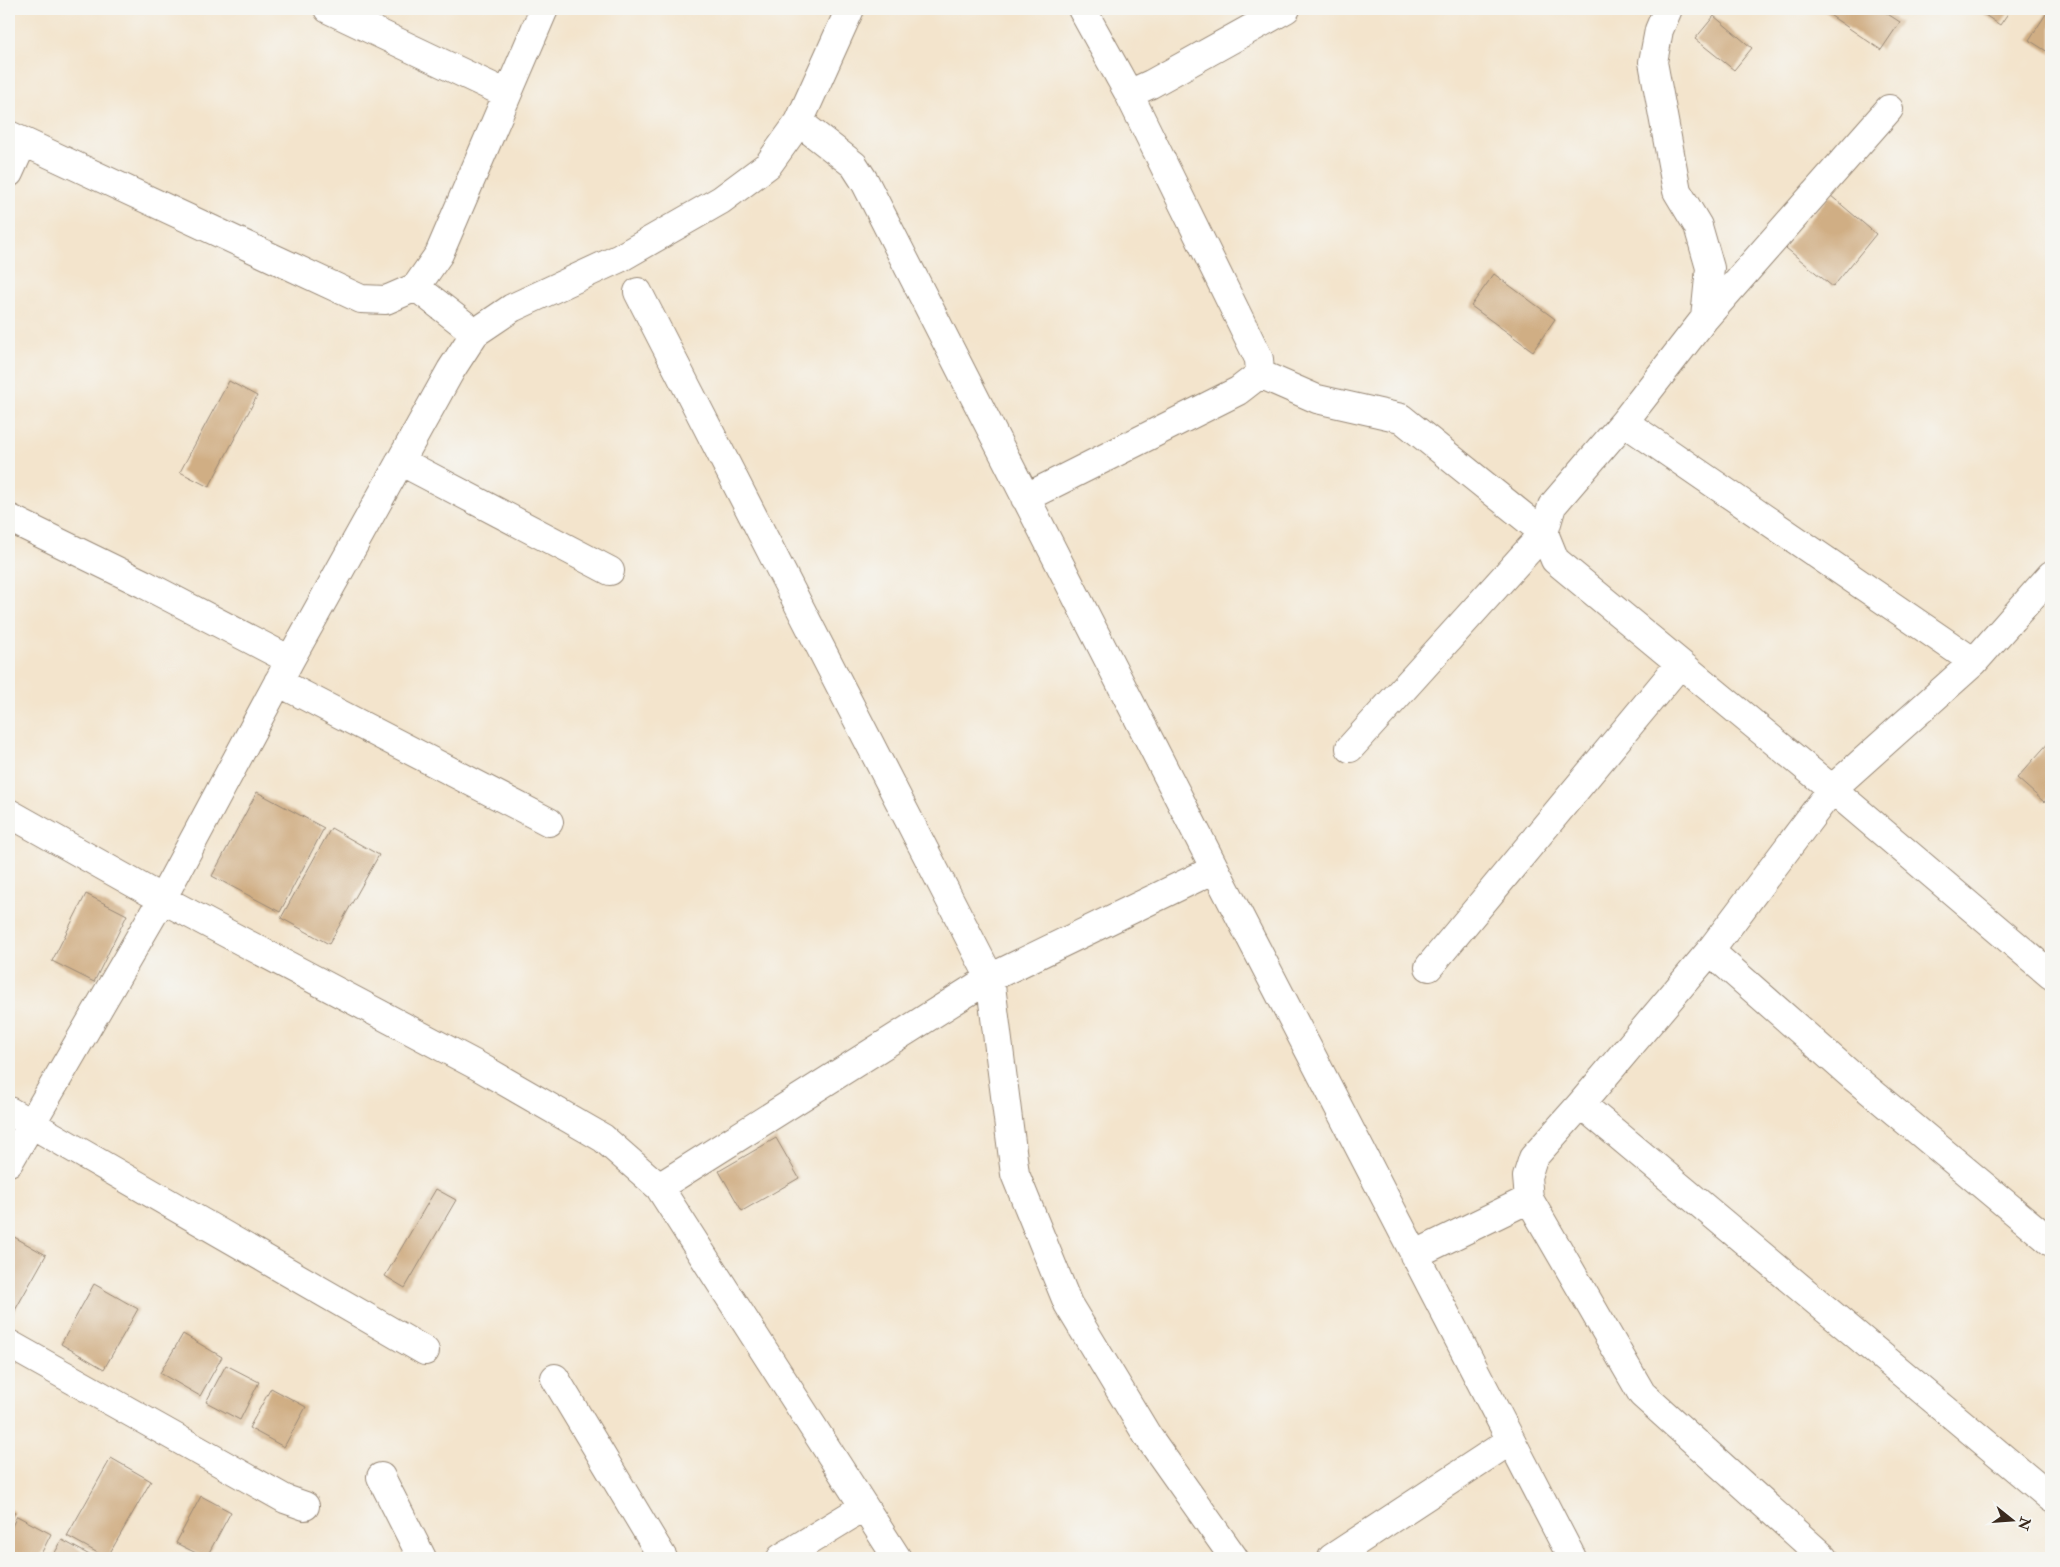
<svg xmlns="http://www.w3.org/2000/svg" width="2060" height="1567" font-family="'IM FELL Double Pica',serif">
<style>
.building{fill:#d0ae84}
.lines{fill:none;stroke-linecap:round;stroke-linejoin:round}
.street-casing{stroke:#978775;stroke-width:30}
.street{stroke:#fff;stroke-width:28}
</style>
<rect width="100%" height="100%" fill="#f6f6f2"/>
<filter id="ink" filterUnits="userSpaceOnUse"><feTurbulence type="fractalNoise" baseFrequency=".02" numOctaves="2"/><feDisplacementMap in="SourceGraphic" scale="10" xChannelSelector="R" yChannelSelector="G"/><feConvolveMatrix kernelMatrix="1 2 1 2 8 2 1 2 1" color-interpolation-filters="sRGB"/></filter>
<filter id="wash" filterUnits="userSpaceOnUse"><feTurbulence type="fractalNoise" baseFrequency=".0096" numOctaves="4" result="noise"/><feDisplacementMap in="SourceGraphic" scale="20" xChannelSelector="R" yChannelSelector="G"/><feGaussianBlur stdDeviation="1.12" result="paint"/><feColorMatrix in="noise" values="0 0 0 0 0 0 0 0 0 0 0 0 0 0 0 0 0 1.4 0 .05"/><feComposite in="paint" operator="in"/></filter>
<g filter="url(#wash)">
<rect width="100%" height="100%" fill="#f3e4cc"/>
<g id="blocks">
<path class="building" d="M1821 9H1880L1900 22 1881 50Z
M1976 9H2011L2000 25Z
M2048 11 2051 13V54L2029 40Z
M1714 16 1752 48 1734 70 1695 39Z
M1830 195 1876 234 1833 287 1786 248Z
M1494 274 1555 319 1533 351 1471 306Z
M229 381 257 396 209 487 180 472Z
M2051 740V794L2044 802 2017 778Z
M257 792 324 828 280 912 212 876Z
M331 828 379 855 329 944 281 918Z
M86 894 127 915 94 982 52 961Z
M776 1138 799 1178 742 1211 719 1171Z
M436 1189 456 1200 405 1288 385 1276Z
M9 1234 46 1255 9 1321Z
M94 1284 138 1309 104 1369 61 1344Z
M183 1334 222 1357 200 1396 160 1373Z
M226 1365 259 1382 240 1420 206 1402Z
M271 1388 306 1407 284 1447 249 1428Z
M111 1458 151 1481 107 1558 67 1536Z
M201 1496 231 1512 206 1558 176 1543Z
M9 1509 15 1512 9 1524Z
M17 1516 51 1534 39 1558H9V1532Z
M62 1540 95 1558H52Z"/>
</g>
</g>
<g filter="url(#ink)">
<use href="#blocks" fill-opacity="0" stroke="#978775" stroke-width="1"/>
<g class="lines">
<defs>
<path id="street" d="M328 9 507 94
M1082 9 1129 94
M1668 9 1659 30 1653 62 1677 191 1698 226 1710 268 1705 318 1624 422 1552 506 1544 533 1555 560 1832 789 2051 975
M799 122 854 165 865 182 1215 869 1572 1558
M9 135 361 299 386 300 416 287 439 254 544 9
M9 173 23 142
M416 287 475 333
M638 292 990 978 1015 1174 1068 1304 1147 1435 1234 1558
M1705 318 1889 109
M1260 374 1317 399 1401 418 1544 533 1350 748
M1624 422 1974 662
M400 461 610 571
M1025 498 1238 391 1260 374 1259 359 1129 94 1151 84 1286 9
M9 518 144 584 290 660
M2051 575 1974 662 1832 789 1710 951 1851 1075 2051 1242
M278 682 549 822
M9 813 162 899 478 1066 603 1138 659 1187 897 1558
M1710 951 1581 1104 2051 1498
M1429 967 1680 664
M1581 1104 1533 1158 1527 1177 1529 1199 1642 1394 1824 1558
M9 1111 425 1351
M9 1162 162 899 290 660 451 370 475 333 512 308 620 258 721 200 768 165 799 122 850 9
M659 1187 990 978 1215 869
M1414 1255 1529 1199
M9 1344 285 1499 305 1506
M555 1378 663 1558
M381 1477 422 1558
M781 1558 864 1507
M1332 1558 1510 1441"/>
</defs>
<use href="#street" class="street-casing"/>
<use href="#street" class="street"/>
</g>
</g>
<rect width="2060" height="1567" fill="none" stroke="#f6f6f2" stroke-width="30"/>
<g transform="translate(2012 1520) rotate(107)" stroke="#f6f6f2" stroke-width="4" paint-order="stroke">
<path d="M0-4L9 19L0 12L-9 19Z" fill="#3b2a1e"/>
<text y="-8" font-size="14" font-weight="bold" text-anchor="middle" fill="#3b2a1e">N</text>
</g>
</svg>
